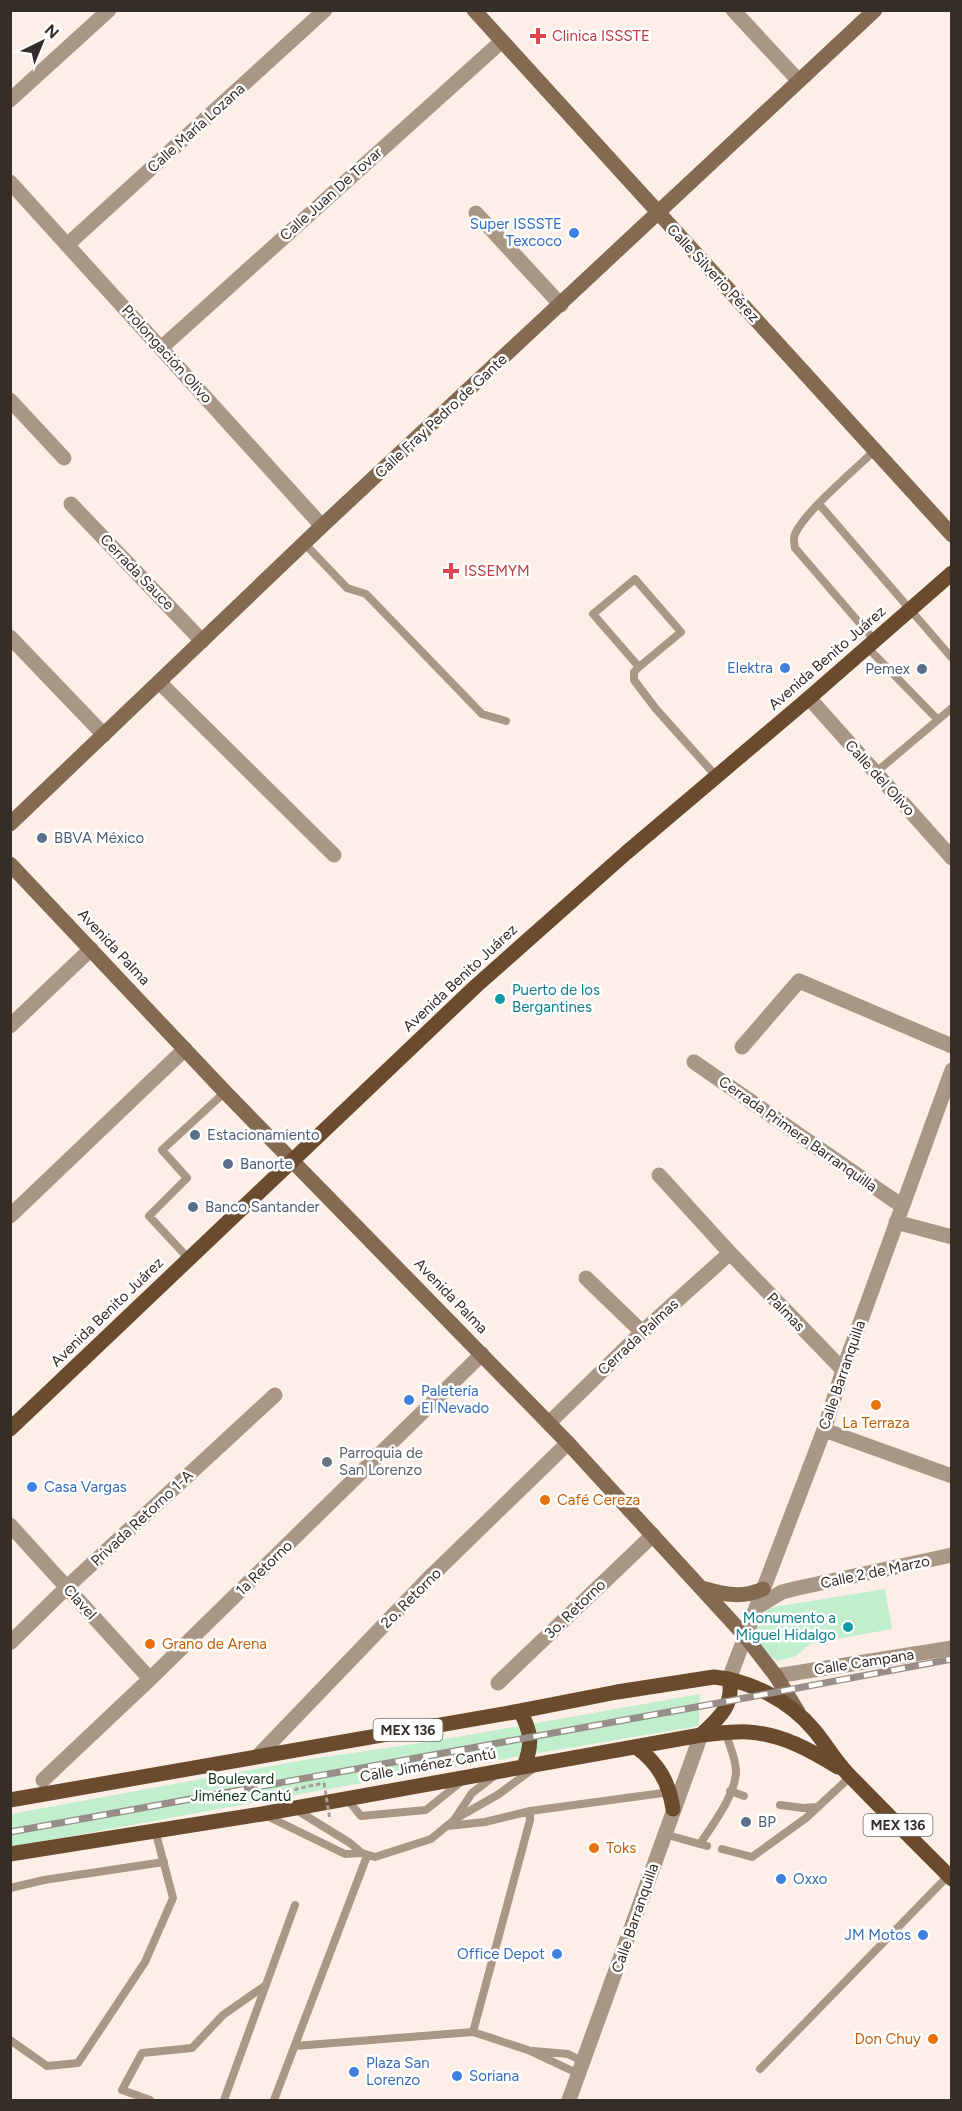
<svg xmlns="http://www.w3.org/2000/svg" width="962" height="2111" font-family="Figtree,sans-serif">
<style>
.green{fill:#c1efcd}
.lines{fill:none;stroke-linecap:round;stroke-linejoin:round}
.path{stroke:#a89d96;stroke-width:3;stroke-dasharray:4.5 3;stroke-linecap:butt}
.service{stroke:#a99685;stroke-width:8}
.minor{stroke:#a99685;stroke-width:15}
.tertiary{stroke:#a99685;stroke-width:15}
.secondary{stroke:#856a52;stroke-width:15}
.primary{stroke:#6a4b2d;stroke-width:15}
.rail-casing{stroke:#998e87;stroke-width:7}
.rail{stroke:#fff;stroke-width:4.5;stroke-dasharray:14;stroke-linecap:butt}
.path-bridge{stroke:#a89d96;stroke-width:3;stroke-dasharray:4.5 3;stroke-linecap:butt}
.health-dot{fill:#e0444e;stroke:#fff;stroke-width:2}
.shop-dot{fill:#3f7fe0;stroke:#fff;stroke-width:2}
.service-dot{fill:#5c6f8a;stroke:#fff;stroke-width:2}
.culture-dot{fill:#0f9aa8;stroke:#fff;stroke-width:2}
.food-dot{fill:#e8710a;stroke:#fff;stroke-width:2}
.worship-dot{fill:#6b7280;stroke:#fff;stroke-width:2}
.labels{text-anchor:middle;dominant-baseline:central;stroke-width:5;stroke-linejoin:round;paint-order:stroke}
.shield{fill:#fff;stroke:#726c68;stroke-width:1.5}
.shield-label{font-size:14px;font-weight:bold;fill:#352d28}
.health-label{font-size:15px;fill:#be3a42;stroke:#fff;text-anchor:start}
.street-label{font-size:15px;fill:#352d28;stroke:#fff}
.shop-label{font-size:15px;fill:#366cbe;stroke:#fff;text-anchor:start}
.service-label{font-size:15px;fill:#4e5e75;stroke:#fff;text-anchor:start}
.culture-label{font-size:15px;fill:#0d838f;stroke:#fff;text-anchor:start}
.food-label{font-size:15px;fill:#c56008;stroke:#fff;text-anchor:start}
.worship-label{font-size:15px;fill:#5b616d;stroke:#fff;text-anchor:start}
.park-label{font-size:15px;fill:#10361e;stroke:#fff}
</style>
<rect width="100%" height="100%" fill="#fdefe7"/>
<path class="green" d="M885 1589 892 1629 810 1644 796 1656 778 1661C774 1658 765 1654 761 1649 750 1635 758 1619 768 1608Z
M700 1694 699 1726 345 1786 11 1847V1814L304 1760 434 1741Z"/>
<g class="lines">
<path class="path" d="M296 1791V1789L324 1783"/>
<path class="service" d="M819 504 952 658
M304 543 347 588 366 594 482 714 506 721
M875 641 795 548C794 542 793 538 795 534 806 510 855 470 875 450
M867 647 938 720
M639 667 593 614 635 579 681 632 639 667 634 672V680L656 709 716 776
M875 773 952 708
M189 1259 149 1216 187 1178 162 1150 225 1092
M730 1791 744 1796
M347 1799 361 1816 426 1810 462 1781
M780 1805 803 1808 818 1807
M295 1809 350 1843 362 1853
M530 1811 670 1792
M265 1815 345 1854 362 1853 375 1857 431 1839 454 1820 472 1793 494 1776
M457 1818 499 1794 534 1768
M664 1834 707 1846
M700 1844C713 1824 736 1794 736 1771 736 1759 729 1745 726 1733
M722 1849 752 1857 806 1818 850 1777
M10 1888 44 1880 164 1862
M473 2032 528 2050 579 2074
M10 2040 47 2066 78 2063 145 1962 173 1898 155 1830
M295 2046 473 2032 530 1820V1811L485 1822 447 1826
M533 2051 568 2054 584 2062
M760 2069 948 1876
M150 2100 122 2090 142 2053 192 2048 223 2015 266 1985
M224 2100 295 1905
M274 2100 367 1856"/>
<path class="minor" d="M733 10 798 80
M10 182 322 526
M476 213 561 305
M67 245 325 10
M161 348 502 41
M10 400 64 458
M71 504 202 641
M10 637 104 735
M159 682 334 855
M809 698 952 858
M10 1026 91 949
M742 1047 799 981 952 1046
M694 1062 902 1206
M659 1175 730 1253 843 1370
M10 1216 185 1049
M896 1222 952 1237
M586 1278 642 1332
M549 1423 642 1332 730 1253
M824 1430 952 1476
M10 1525 150 1679
M757 1607 782 1592 798 1588 952 1555
M10 1643 67 1587 275 1395
M776 1676 952 1648
M729 1679 824 1430 843 1370 952 1070
M498 1683 653 1535
M258 1756 428 1579 568 1443
M43 1780 150 1679 482 1354
M569 2100 701 1735"/>
<path class="tertiary" d="M10 100 109 10"/>
<path class="secondary" d="M474 10 952 535
M10 824 322 526 875 10
M10 864 225 1092 568 1443 745 1636 776 1676 798 1712
M702 1588C724 1594 741 1599 763 1589"/>
<path class="primary" d="M10 1429 476 986 626 853 809 698 952 573
M520 1711C531 1731 533 1744 524 1766
M701 1735C718 1719 735 1705 729 1679
M636 1747C658 1763 669 1782 673 1809
M10 1800 520 1711 617 1692 714 1677C752 1681 790 1701 814 1730 826 1744 835 1761 848 1774 882 1809 917 1844 952 1879
M10 1854 262 1814 701 1735C716 1734 732 1731 748 1732 782 1734 810 1750 838 1767"/>
<defs>
<path id="rail" d="M10 1832 729 1701 952 1659"/>
</defs>
<use href="#rail" class="rail-casing"/>
<use href="#rail" class="rail"/>
<path class="path-bridge" d="M324 1783 330 1820"/>
</g>
<g class="health-dot">
<path d="M535 27h6v6h6v6h-6v6h-6v-6h-6v-6h6z"/>
<path d="M448 562h6v6h6v6h-6v6h-6v-6h-6v-6h6z"/>
</g>
<g class="shop-dot">
<circle cx="574" cy="233" r="6"/>
<circle cx="785" cy="668" r="6"/>
<circle cx="409" cy="1400" r="6"/>
<circle cx="32" cy="1487" r="6"/>
<circle cx="781" cy="1879" r="6"/>
<circle cx="923" cy="1935" r="6"/>
<circle cx="557" cy="1954" r="6"/>
<circle cx="354" cy="2072" r="6"/>
<circle cx="457" cy="2076" r="6"/>
</g>
<g class="service-dot">
<circle cx="922" cy="669" r="6"/>
<circle cx="42" cy="838" r="6"/>
<circle cx="195" cy="1135" r="6"/>
<circle cx="228" cy="1164" r="6"/>
<circle cx="193" cy="1207" r="6"/>
<circle cx="746" cy="1822" r="6"/>
</g>
<g class="culture-dot">
<circle cx="500" cy="999" r="6"/>
<circle cx="848" cy="1627" r="6"/>
</g>
<g class="food-dot">
<circle cx="876" cy="1405" r="6"/>
<circle cx="545" cy="1500" r="6"/>
<circle cx="150" cy="1644" r="6"/>
<circle cx="594" cy="1848" r="6"/>
<circle cx="933" cy="2039" r="6"/>
</g>
<circle class="worship-dot" cx="327" cy="1462" r="6"/>
<g class="labels">
<g class="shield">
<rect x="373.5" y="1719" width="69" height="22" rx="4.5"/>
<rect x="863.5" y="1814" width="69" height="22" rx="4.5"/>
</g>
<g class="shield-label">
<text x="408" y="1730">MEX 136</text>
<text x="898" y="1825">MEX 136</text>
</g>
<g class="health-label">
<text x="552" y="36">Clinica ISSSTE</text>
<text x="464" y="571">ISSEMYM</text>
</g>
<g class="street-label">
<text transform="translate(196 128) rotate(-42)">Calle María Lozana</text>
<text transform="translate(331 194) rotate(-42)">Calle Juan De Tovar</text>
<text transform="translate(713 273) rotate(47)">Calle Silverio Pérez</text>
<text transform="translate(167 354) rotate(48)">Prolongación Olivo</text>
<text transform="translate(441 416) rotate(-43)">Calle Fray Pedro de Gante</text>
<text transform="translate(137 572) rotate(46)">Cerrada Sauce</text>
<text transform="translate(827 658) rotate(-41)">Avenida Benito Juárez</text>
<text transform="translate(880 778) rotate(48)">Calle del Olivo</text>
<text transform="translate(114 947) rotate(47)">Avenida Palma</text>
<text transform="translate(460 978) rotate(-43)">Avenida Benito Juárez</text>
<text transform="translate(798 1134) rotate(35)">Cerrada Primera Barranquilla</text>
<text transform="translate(451 1296) rotate(46)">Avenida Palma</text>
<text transform="translate(107 1312) rotate(-44)">Avenida Benito Juárez</text>
<text transform="translate(786 1312) rotate(46)">Palmas</text>
<text transform="translate(638 1337) rotate(-43)">Cerrada Palmas</text>
<text transform="translate(842 1375) rotate(-71)">Calle Barranquilla</text>
<text transform="translate(142 1518) rotate(-43)">Privada Retorno 1-A</text>
<text transform="translate(264 1568) rotate(-44)">1a Retorno</text>
<text transform="translate(875 1572) rotate(-12)">Calle 2 de Marzo</text>
<text transform="translate(411 1598) rotate(-45)">2o. Retorno</text>
<text transform="translate(80 1602) rotate(48)">Clavel</text>
<text transform="translate(575 1609) rotate(-44)">3o. Retorno</text>
<text transform="translate(864 1662) rotate(-9)">Calle Campana</text>
<text transform="translate(428 1765) rotate(-10)">Calle Jiménez Cantú</text>
<text transform="translate(635 1918) rotate(-71)">Calle Barranquilla</text>
</g>
<g class="shop-label">
<text x="562" y="224" text-anchor="end">Super ISSSTE<tspan x="562" dy="17">Texcoco</tspan></text>
<text x="773" y="668" text-anchor="end">Elektra</text>
<text x="421" y="1391">Paletería<tspan x="421" dy="17">El Nevado</tspan></text>
<text x="44" y="1487">Casa Vargas</text>
<text x="793" y="1879">Oxxo</text>
<text x="911" y="1935" text-anchor="end">JM Motos</text>
<text x="545" y="1954" text-anchor="end">Office Depot</text>
<text x="366" y="2063">Plaza San<tspan x="366" dy="17">Lorenzo</tspan></text>
<text x="469" y="2076">Soriana</text>
</g>
<g class="service-label">
<text x="910" y="669" text-anchor="end">Pemex</text>
<text x="54" y="838">BBVA México</text>
<text x="207" y="1135">Estacionamiento</text>
<text x="240" y="1164">Banorte</text>
<text x="205" y="1207">Banco Santander</text>
<text x="758" y="1822">BP</text>
</g>
<g class="culture-label">
<text x="512" y="990">Puerto de los<tspan x="512" dy="17">Bergantines</tspan></text>
<text x="836" y="1618" text-anchor="end">Monumento a<tspan x="836" dy="17">Miguel Hidalgo</tspan></text>
</g>
<g class="food-label">
<text x="876" y="1423" text-anchor="middle">La Terraza</text>
<text x="557" y="1500">Café Cereza</text>
<text x="162" y="1644">Grano de Arena</text>
<text x="606" y="1848">Toks</text>
<text x="921" y="2039" text-anchor="end">Don Chuy</text>
</g>
<g class="worship-label">
<text x="339" y="1453">Parroquia de<tspan x="339" dy="17">San Lorenzo</tspan></text>
</g>
<g class="park-label">
<text x="241" y="1779">Boulevard<tspan x="241" dy="17">Jiménez Cantú</tspan></text>
</g>
</g>
<rect width="962" height="2111" fill="none" stroke="#352d28" stroke-width="24"/>
<g transform="translate(42 42) rotate(43)" stroke="#ffffff" stroke-width="4.5" paint-order="stroke">
<path d="M0-4.5L10 22L0 15L-10 22Z" fill="#352d28"/>
<text y="-9" font-size="16" font-weight="bold" text-anchor="middle" fill="#352d28">N</text>
</g>
</svg>
